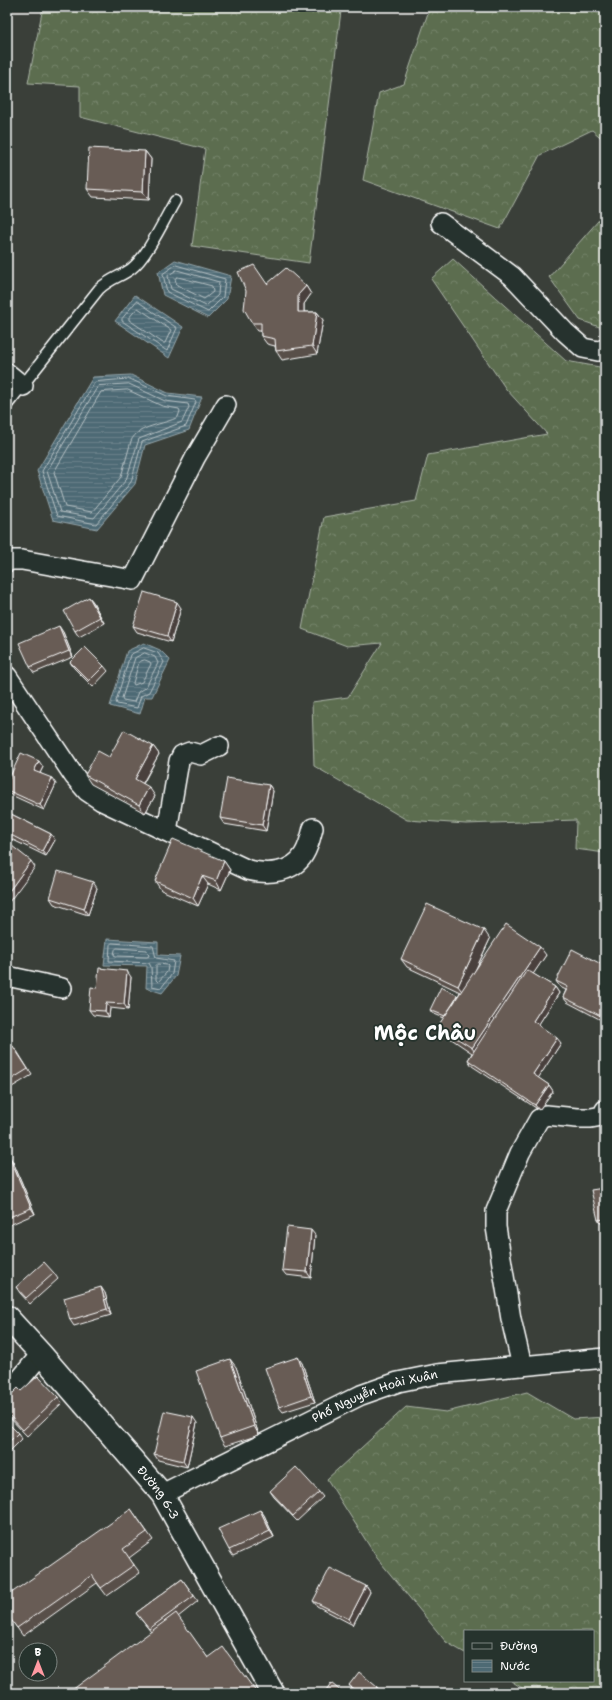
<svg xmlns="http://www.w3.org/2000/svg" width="612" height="1700" font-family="'Shantell Sans',sans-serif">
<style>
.forest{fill:url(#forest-crowns);stroke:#adb6a8}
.water{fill:url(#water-rules);stroke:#95a6ac}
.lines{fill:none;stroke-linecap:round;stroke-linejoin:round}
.shore{stroke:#b8c3c7;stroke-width:1}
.service-casing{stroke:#fff;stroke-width:13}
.minor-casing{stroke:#fff;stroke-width:22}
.tertiary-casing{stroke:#fff;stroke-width:25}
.service{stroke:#26332d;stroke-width:10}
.minor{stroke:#26332d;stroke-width:19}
.tertiary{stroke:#26332d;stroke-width:22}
.wall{fill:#594f49;stroke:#fff}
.shaded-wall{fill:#49403c;stroke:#fff}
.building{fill:#685c55;stroke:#fff}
.labels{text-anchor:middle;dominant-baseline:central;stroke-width:3.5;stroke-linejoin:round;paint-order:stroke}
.street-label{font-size:12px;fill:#fff;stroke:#26332d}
.town-label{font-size:20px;font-weight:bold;fill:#fff;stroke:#26332d}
</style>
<defs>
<pattern id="forest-crowns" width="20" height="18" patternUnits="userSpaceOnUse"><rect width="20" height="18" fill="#5b6d50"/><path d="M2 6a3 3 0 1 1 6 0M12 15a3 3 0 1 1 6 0" fill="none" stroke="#74836a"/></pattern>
<pattern id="water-rules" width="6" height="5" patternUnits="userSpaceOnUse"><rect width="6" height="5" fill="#4e6a74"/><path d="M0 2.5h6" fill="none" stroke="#698089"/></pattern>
</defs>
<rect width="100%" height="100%" fill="#3a3f39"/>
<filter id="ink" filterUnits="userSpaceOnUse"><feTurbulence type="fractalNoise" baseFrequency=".025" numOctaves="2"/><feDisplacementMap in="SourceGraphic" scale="8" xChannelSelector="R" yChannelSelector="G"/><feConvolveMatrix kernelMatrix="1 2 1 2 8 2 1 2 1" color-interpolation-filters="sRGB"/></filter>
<g filter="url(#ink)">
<path class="forest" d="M43 7H315L341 11 309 263 192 246 205 149 80 117V86L28 83Z
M430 7H605V141L592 130 540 155 500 229 363 180 379 93 404 84Z
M605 213V329L580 320 549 277Z
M453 259 566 361 605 368V853L575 849 576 820 466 824 407 820 314 766 312 702 348 697 382 643 347 646 302 629 324 517 416 501 428 455 547 434 506 389 431 279Z
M527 1392 573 1419 605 1417V1693H530L511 1681H593V1631H465V1653L446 1642 377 1558 327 1479 406 1407 446 1412Z"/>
<path class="water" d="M175 260 231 276 227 299 208 318 163 295 158 272Z
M135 295 183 327 169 358 115 321Z
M131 375 168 393 202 397 189 430 145 445 135 484 97 529 53 520 37 471 93 377Z
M144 643 160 650 170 660 152 697H145L140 714 110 706 127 651Z
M107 939 158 942V955L180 956 176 976 162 993 146 988 147 966 104 965Z"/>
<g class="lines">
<path class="shore" d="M176 265 225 279 223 297 208 312 167 292 163 274Z
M177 270 219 282 218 295 206 306 171 289 168 276Z
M178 277 212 286 213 292 204 299 177 285 175 279Z
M137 301 177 328 167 351 122 321V319Z
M138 308 171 330 165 343H163L129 320V318Z
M130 379 167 396 195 400 196 402 186 426 142 442 131 482 96 524 57 516 42 471 95 382Z
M129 384 165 401 188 404 189 407 182 422 139 439 126 480 94 518 60 512 47 471 98 386Z
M128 390 162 406 179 409 180 411 178 417C164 425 138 425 131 441L121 477 92 512 65 507 54 472 101 392Z
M144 648 158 653 164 662 149 692 141 696 137 708 117 704 116 701 130 655Z
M145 653 155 657 158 663 146 687 138 692 134 702 123 700 122 698 135 658Z
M145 660 150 662 151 664 142 682 134 685 133 683 139 662Z
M112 943 153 946 156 958 174 961 172 974 161 988 152 986 151 967 149 963 109 961 110 945Z
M117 948 147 950 149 956 147 957 116 956 114 955 115 950Z
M158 964 167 965 168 966 167 972 158 982 156 980V966Z"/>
<defs>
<path id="service" d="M7 405 99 289C111 278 120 277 131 269 147 257 164 220 175 201"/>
<g id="minor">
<path d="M441 223 512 276 565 332 583 348 598 351 605 349"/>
<path d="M7 373 23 386"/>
<path d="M7 562 11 560H22L133 580 195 458 226 405"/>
<path d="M7 676 74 776 87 791 102 801 248 870C268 875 293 873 304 854 309 846 311 836 313 828"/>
<path d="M167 831 179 761 182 755 190 752 201 755 219 746"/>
<path d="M7 976 62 988"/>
<path d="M522 1366 511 1319 496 1227V1211L520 1153 539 1119 546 1115 577 1118H591L602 1116 605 1110"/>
<path d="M7 1395 41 1354"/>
<path id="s1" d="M162 1494 361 1395 398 1382 437 1374 605 1358"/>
</g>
<g id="tertiary">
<path id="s2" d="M7 1317 41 1354 162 1494 273 1693"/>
</g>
</defs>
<use href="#service" class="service-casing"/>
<use href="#minor" class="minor-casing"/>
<use href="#tertiary" class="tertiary-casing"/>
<use href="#service" class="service"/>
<use href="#minor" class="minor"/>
<use href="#tertiary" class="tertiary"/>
</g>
<path class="wall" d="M145 151 151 159 149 200 93 197 87 189Z
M267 284 306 286 311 294 304 304V312H317L323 320 317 354 282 360 276 351 275 346 267 344 261 336V331H258L252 323Z
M89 597 93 602 104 623 79 637 75 631Z
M181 608 171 642 137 632 133 626Z
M63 632 73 657 34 673 30 667Z
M70 662 104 666 108 671 93 687 74 668Z
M153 746 159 754 143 784 155 796 145 813 91 784 85 775 109 757Z
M43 767 40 773 56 784 44 810 9 794 7 792V783Z
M269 785 273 791 266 831 224 824 220 818Z
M7 812 51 834 55 840 46 856 7 837Z
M224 861 230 870 221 890 208 884 198 906 161 890 155 881Z
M97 888 88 915 54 904 50 898Z
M490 939 476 969 546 955 533 974 555 987 559 993 538 1025 561 1043 538 1078 549 1085 553 1091 539 1110 472 1066 468 1060 472 1053 444 1034 438 1026 444 1018 432 1013 430 1010 457 995 458 996 460 992 407 967 401 959Z
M605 966V1022L567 1002 563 997 566 990 560 987 556 981Z
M131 977 128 1010 110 1008 109 1017 93 1015 89 1010 97 988Z
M7 1049 17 1051 32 1075 7 1090Z
M9 1156 13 1162 35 1214 7 1226V1157Z
M604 1188 605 1189V1222L600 1223 598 1220Z
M315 1235 311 1278 286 1275 282 1270Z
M54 1273 58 1279 30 1304 20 1293 16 1287Z
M105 1293 111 1315 74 1326 70 1320Z
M302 1363 315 1402 283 1412 279 1407Z
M236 1367 259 1435 225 1446 220 1438Z
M21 1391 58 1397 62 1403 27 1436 7 1415V1399Z
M7 1422 18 1433 22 1439 7 1454Z
M197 1423 187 1467 158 1460 154 1454Z
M270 1491 319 1492 323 1497 297 1521 274 1497Z
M131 1509 153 1540 129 1558 140 1573 107 1596 97 1583 23 1636 7 1614Z
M260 1510 264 1515 274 1537 233 1556 229 1550Z
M182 1579 198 1601 178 1617 208 1658 257 1693 151 1632 136 1613Z
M366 1586 370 1592 353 1625 317 1606 313 1601Z
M349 1685 377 1687 379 1690 376 1693H356L351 1688Z"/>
<path class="shaded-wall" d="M145 151 151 159 149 200 143 192Z
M306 286 311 294 304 304V320L298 312V295Z
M317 312 323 320 317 354 312 346Z
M89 597 93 602 104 623 100 617Z
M177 602 181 608 171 642 167 636Z
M59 626 63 632 73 657 69 651Z
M153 746 159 754 140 788 135 779Z
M39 761 43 767 38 777 34 771Z
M52 778 56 784 44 810 40 805Z
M269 785 273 791 266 831 262 825Z
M149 787 155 796 145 813 139 805Z
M51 834 55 840 46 856 42 851Z
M31 861 35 867 9 902 7 899V894Z
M224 861 230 870 221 890 216 881Z
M202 876 208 884 198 906 193 898Z
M93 882 97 888 88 915 84 909Z
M484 930 490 939 464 994 458 986Z
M7 932 10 936 7 947Z
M540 947 546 955 478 1056 472 1048Z
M127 971 131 977 128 1010 124 1004Z
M555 987 559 993 537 1027 533 1021Z
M106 1003 110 1008 109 1017 105 1011Z
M557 1038 561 1043 537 1080 533 1074Z
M549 1085 553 1091 539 1110 535 1105Z
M9 1156 13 1162 35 1214 31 1208Z
M311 1230 315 1235 311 1278 307 1272Z
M101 1287 105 1293 111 1315 107 1309Z
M298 1357 302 1363 315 1402 311 1396Z
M230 1359 236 1367 259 1435 254 1426Z
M193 1417 197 1423 187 1467 183 1461Z
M260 1510 264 1515 274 1537 270 1531Z
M366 1586 370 1592 353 1625 349 1619Z
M377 1687 379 1690 376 1693H372Z"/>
<path class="building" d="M89 148 145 151 143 192 87 189Z
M254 265 267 284 286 268 306 286 298 295V312H317L312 346 276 351 275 339 261 336V323H252L244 309 246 291 238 272Z
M144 592 177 602 167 636 133 626Z
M89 597 100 617 75 631 64 611Z
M59 626 69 651 30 667 19 643Z
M85 647 104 666 89 681 70 662Z
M124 730 153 746 135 779 149 787 139 805 85 775 98 751 109 757Z
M21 753 39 761 34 771 52 778 40 805 7 790V783Z
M227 778 269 785 262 825 220 818Z
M7 812 51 834 42 851 7 833Z
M173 839 224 861 216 881 202 876 193 898 155 881Z
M7 842 31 861 7 894Z
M58 871 93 882 84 909 50 898Z
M427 904 484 930 458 986 401 959Z
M506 924 540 947 472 1048 438 1026Z
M572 949 605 966V1018L563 997 568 987 556 981Z
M99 968 127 971 124 1004 106 1003 105 1011 89 1010 91 987 97 988Z
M527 970 555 987 533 1021 557 1038 533 1074 549 1085 535 1105 468 1060Z
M441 987 457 995 455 1001 445 1016 430 1010Z
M13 1046 28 1069 7 1082V1049Z
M9 1156 31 1208 7 1218V1157Z
M604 1188 605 1191V1219L598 1220 591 1190Z
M287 1227 311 1230 307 1272 282 1270Z
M44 1262 54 1273 26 1298 16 1287Z
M101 1287 107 1309 70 1320 64 1298Z
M298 1357 311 1396 279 1407 265 1368Z
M230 1359 254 1426 220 1438 196 1371Z
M38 1376 58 1397 23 1430 7 1413V1399L18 1388 21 1391Z
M164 1411 193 1417 183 1461 154 1454Z
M7 1422 18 1433 7 1444Z
M296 1467 319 1492 293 1516 270 1491Z
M131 1509 147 1532 123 1549 134 1565 101 1588 92 1575 17 1628 7 1614V1596Z
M260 1510 270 1531 229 1550 218 1529Z
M330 1568 366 1586 349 1619 313 1601Z
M182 1579 194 1596 149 1629 136 1613Z
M176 1613 208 1658 223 1647 257 1693H68Z
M359 1672 377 1687 372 1693H358L349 1685Z
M331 1683 343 1693H324Z"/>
</g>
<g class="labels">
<g class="street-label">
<text stroke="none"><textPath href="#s1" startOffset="235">Phố Nguyễn Hoài Xuân</textPath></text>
<text stroke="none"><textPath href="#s2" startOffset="232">Đường 6-3</textPath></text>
</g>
<g class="town-label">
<text x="425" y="1033">Mộc Châu</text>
</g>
</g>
<rect width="612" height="1700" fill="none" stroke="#26332d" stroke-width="24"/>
<rect x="12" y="12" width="588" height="1676" fill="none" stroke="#fff" stroke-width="1.5" filter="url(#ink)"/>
<rect x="464" y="1630" width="130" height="52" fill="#26332d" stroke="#7d8581"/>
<rect x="472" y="1643" width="20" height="6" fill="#26332d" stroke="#7d8581"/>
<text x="500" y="1650" font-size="12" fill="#ffffff">Đường</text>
<rect x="472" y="1660" width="20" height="12" fill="url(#water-rules)" stroke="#7d8581"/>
<text x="500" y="1670" font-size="12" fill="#ffffff">Nước</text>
<g transform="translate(38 1662)"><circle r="19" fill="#26332d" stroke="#7d8581"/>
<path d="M0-3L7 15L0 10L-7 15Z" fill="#ff9aa2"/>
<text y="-6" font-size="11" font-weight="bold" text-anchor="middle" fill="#ffffff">B</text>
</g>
</svg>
